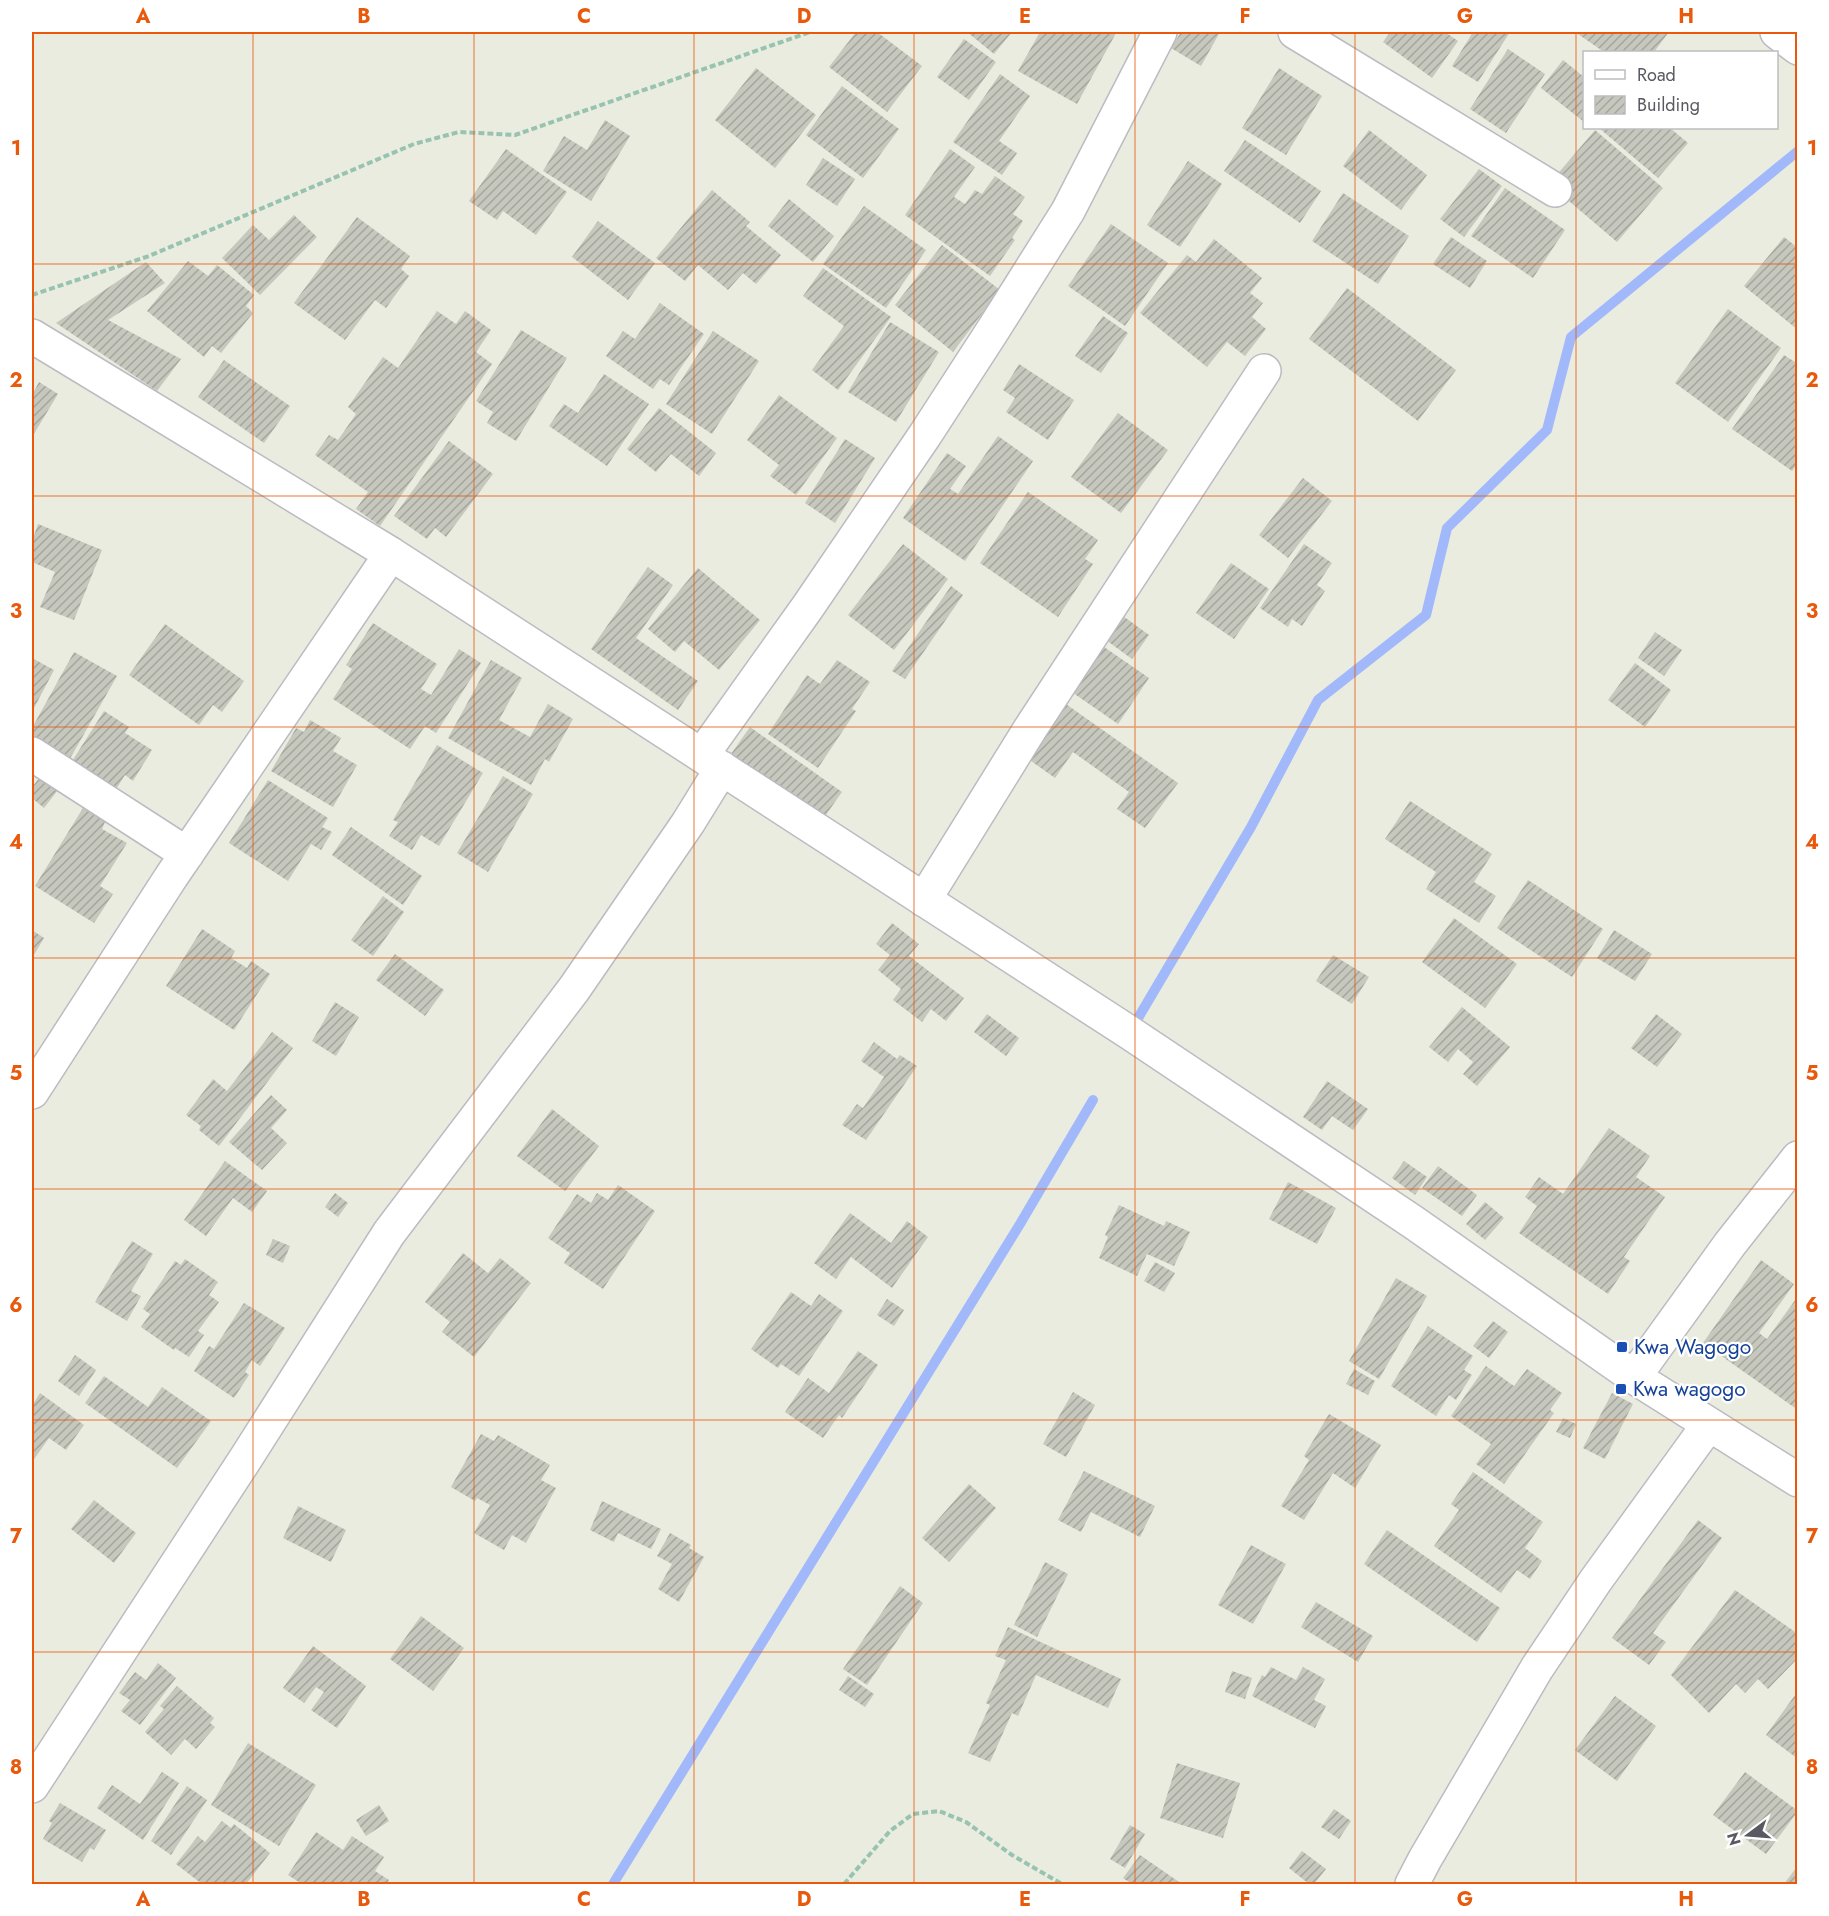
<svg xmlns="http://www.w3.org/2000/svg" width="1829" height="1916" font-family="Jost,sans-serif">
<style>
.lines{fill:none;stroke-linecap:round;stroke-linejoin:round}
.stream{stroke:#a1b9fb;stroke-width:10}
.building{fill:url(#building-hatch)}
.minor-casing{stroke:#bbbbc2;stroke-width:36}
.path{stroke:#97c3b0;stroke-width:4;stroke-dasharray:6 3;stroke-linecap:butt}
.minor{stroke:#fff;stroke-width:33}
.grid{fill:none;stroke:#e8590c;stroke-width:1.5;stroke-opacity:0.55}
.transit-dot{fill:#1a4fb4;stroke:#fff;stroke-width:2}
.labels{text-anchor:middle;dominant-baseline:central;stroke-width:4.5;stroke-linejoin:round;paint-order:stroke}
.transit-label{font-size:21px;fill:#164399;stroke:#fff;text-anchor:start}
.neatline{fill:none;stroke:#e8590c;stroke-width:2}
.grid-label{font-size:20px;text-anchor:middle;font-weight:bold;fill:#e8590c}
</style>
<defs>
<pattern id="building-hatch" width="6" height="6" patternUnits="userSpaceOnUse" patternTransform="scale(1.5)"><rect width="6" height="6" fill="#c6c7bd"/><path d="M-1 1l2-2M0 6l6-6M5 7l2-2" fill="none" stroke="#a4a59d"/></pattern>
</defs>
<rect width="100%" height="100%" fill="#ebece0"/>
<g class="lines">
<path class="stream" d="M1131 1030 1251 827 1318 700 1426 615 1447 528 1547 430 1571 337 1798 151
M613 1884 1020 1224 1093 1100"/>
</g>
<path class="building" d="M856 32H877L922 66 887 112 829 67Z
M967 32H1012L994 54Z
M1040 32H1113L1116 33 1077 104 1018 71Z
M1181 32H1220L1201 66 1171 48Z
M1390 32H1445L1458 41 1432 78 1383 42Z
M1473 32H1510L1478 82 1452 66Z
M1580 32H1669L1654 52H1604L1578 34Z
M964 39 996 62 969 100 937 77Z
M1508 49 1545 74 1506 133 1470 109Z
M1563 60 1584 77V122L1541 88Z
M756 68 816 115 775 168 715 120Z
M1279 68 1322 96 1286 155 1242 128Z
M1000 74 1030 96 999 141 1017 153 1002 175 953 142Z
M842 86 899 129 863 178 806 135Z
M605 120 630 136 591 201 543 171 564 136 587 150Z
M1599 128H1670L1688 143 1658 178Z
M1369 130 1427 175 1401 210 1343 166Z
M1595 130 1663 188 1617 242 1549 184Z
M1245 140 1321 191 1300 223 1224 171Z
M506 149 567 192 536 235 503 211 497 220 469 201Z
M950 149 975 167 954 197 965 204 975 190 982 194 995 176 1025 197 1013 214 1023 221 1012 238 1015 240 990 276 905 215Z
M823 158 855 179 837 206 806 185Z
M1188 161 1222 184 1180 247 1147 225Z
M1479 169 1502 186 1464 237 1440 219Z
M1505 188 1565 230 1533 278 1471 236Z
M712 190 750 222 746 226 781 255 756 284 743 273 728 290 698 265 685 281 656 258Z
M1343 193 1409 236 1378 284 1312 241Z
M789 199 834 236 813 262 768 226Z
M864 206 926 250 886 308 823 264Z
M294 215 317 237 260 295 222 258 253 225 269 240Z
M357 217 410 256 401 269 409 276 386 308 375 300 345 340 294 303Z
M598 221 655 263 628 300 572 257Z
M1111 224 1168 263 1125 326 1068 286Z
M1451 237 1487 261 1470 288 1433 264Z
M1784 237 1798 248V330L1744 286Z
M1214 239 1262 278 1250 293 1263 303 1252 317 1266 329 1245 356 1227 342 1207 367 1140 313 1187 255 1196 262Z
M942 245 1000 290 953 352 895 305Z
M188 261 208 276 217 265 254 295 246 306 253 313 221 353 212 346 204 357 147 311Z
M146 262 165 283 108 320 181 359 157 391 56 323Z
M823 268 891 317 838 390 812 370 844 326 803 296Z
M1347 288 1456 370 1418 421 1309 339Z
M660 303 704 334 669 385 660 379 653 389 606 356 623 331 635 339Z
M1728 309 1781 348 1728 422 1675 383Z
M437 311 456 324 465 311 491 330 476 352 492 364 380 526 356 509 368 492 315 455 329 435 338 440 356 414 348 407 383 357 398 368Z
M1103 316 1128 333 1101 373 1075 356Z
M890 322 939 352 896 422 848 392Z
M521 330 567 358 516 441 487 423 493 412 476 401Z
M713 331 759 361 712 434 666 404Z
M1784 355 1798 364V463L1792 471 1732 429Z
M224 360 290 406 264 443 198 397Z
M1019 364 1074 400 1048 440 1006 412 1015 398 1003 390Z
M604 374 649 404 607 466 549 426 564 404 578 413Z
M39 382 58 394 32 437V395Z
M779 395 837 438 796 495 770 476 779 465 747 440Z
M659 408 716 453 699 476 671 454 656 472 627 449Z
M1118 413 1168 450 1121 513 1071 477Z
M998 436 1033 461 965 561 903 518 947 453 966 466 950 489 958 494Z
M845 439 875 458 835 523 805 503Z
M449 441 493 474 446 537 435 528 427 539 394 516Z
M1303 478 1332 501 1288 558 1259 535Z
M1028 492 1098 540 1085 559 1093 564 1058 617 980 563Z
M38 524 102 550 74 620 40 607 55 572 32 562V541Z
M903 544 948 579 894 650 848 615Z
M1304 544 1332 563 1317 585 1325 591 1302 626 1292 619 1288 627 1260 608Z
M1231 563 1269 589 1234 639 1196 613Z
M648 567 673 585 636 638 698 681 678 710 591 649Z
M698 568 760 620 719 670 684 641 675 652 648 629Z
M951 586 963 595 905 679 892 671Z
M1123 616 1149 635 1132 659 1106 640Z
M373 623 437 664 421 689 431 695 459 649 481 663 436 733 425 726 410 749 333 699 352 669 346 665Z
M165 624 244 681 222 712 213 705 199 725 129 675Z
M1655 632 1682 650 1664 676 1638 658Z
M1094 640 1149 678 1118 724 1063 686Z
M74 652 117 676 67 764 32 744V728Z
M32 658 54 670 32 712Z
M491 660 522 678 499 720 530 737 548 704 573 719 549 762 545 759 531 785 448 738Z
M837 660 870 682 852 709 856 711 818 768 768 734 807 675 820 684Z
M1635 663 1671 690 1645 727 1608 700Z
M1063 702 1178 783 1145 828 1117 809 1129 792 1073 752 1055 778 1024 756Z
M104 711 129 727 125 733 152 750 133 781 125 775 113 794 69 766Z
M310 720 341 738 333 751 357 765 333 807 271 771 296 728 304 732Z
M750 727 842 792 823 819 731 754Z
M437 745 483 773 439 846 421 835 412 850 389 836 398 822 393 820Z
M41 776 58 790 44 808 32 798V787Z
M503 776 533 794 488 872 457 853Z
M268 780 328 818 322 827 332 832 321 850 311 844 288 881 229 843Z
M1410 801 1492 854 1474 882 1496 896 1479 923 1426 889 1436 872 1385 839Z
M83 808 105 822 102 829 127 843 100 886 113 894 94 923 35 886Z
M351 827 422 876 403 905 332 855Z
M1528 880 1603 929 1572 977 1497 928Z
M383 896 404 912 373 956 351 940Z
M1454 918 1517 964 1485 1008 1422 962Z
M892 923 919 944 909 956 964 998 946 1021 931 1009 922 1022 893 1000 901 989 878 970 890 955 876 944Z
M202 929 235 951 231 958 247 968 251 961 270 974 234 1030 166 986Z
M32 930 44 938 32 958Z
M1614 930 1652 954 1635 981 1597 958Z
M395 954 444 990 425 1016 376 980Z
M1333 955 1369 977 1352 1004 1316 981Z
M335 1002 359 1017 336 1056 312 1041Z
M1462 1007 1510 1047 1477 1086 1463 1074 1473 1062 1458 1049 1448 1062 1429 1047Z
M987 1014 1019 1038 1006 1056 974 1032Z
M1656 1014 1682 1034 1657 1067 1631 1048Z
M272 1032 293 1048 219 1146 199 1130 201 1126 186 1115 213 1079 227 1091Z
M874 1042 897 1059 900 1055 917 1066 866 1140 842 1125 857 1104 863 1108 884 1077 861 1061Z
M1327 1081 1368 1109 1353 1130 1332 1116 1322 1130 1303 1117Z
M271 1095 287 1110 271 1128 287 1143 262 1170 229 1142Z
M552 1109 599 1146 565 1191 517 1156Z
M1609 1128 1650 1156 1636 1177 1665 1197 1624 1257 1630 1261 1608 1294 1519 1233 1537 1206 1525 1197 1539 1177 1563 1194Z
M225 1161 267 1191 252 1212 233 1198 206 1236 184 1220Z
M1404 1161 1427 1177 1415 1195 1392 1178Z
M1438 1166 1477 1195 1462 1216 1422 1188Z
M1288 1182 1336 1208 1317 1244 1269 1219Z
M618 1185 655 1211 603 1289 564 1263 570 1253 548 1238 577 1194 591 1203 597 1193 608 1200Z
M335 1193 348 1203 338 1217 325 1207Z
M1485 1202 1504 1218 1485 1240 1466 1224Z
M1119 1205 1164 1226 1166 1221 1190 1232 1174 1266 1147 1254 1137 1276 1099 1258 1108 1237 1105 1235Z
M850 1213 891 1243 907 1221 928 1237 892 1288 851 1257 836 1279 814 1263Z
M273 1239 290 1246 283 1263 266 1255Z
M132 1241 153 1254 131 1291 141 1296 127 1321 95 1302Z
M463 1253 488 1273 500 1258 531 1283 474 1357 442 1332 450 1322 425 1302Z
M185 1259 218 1282 209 1295 219 1302 198 1331 204 1335 189 1357 175 1348 174 1350 141 1327 150 1314 143 1309 175 1261 181 1265Z
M1761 1260 1794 1284 1759 1333 1767 1339 1798 1296V1410L1703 1343Z
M1155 1262 1175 1273 1164 1292 1144 1281Z
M1396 1278 1427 1296 1379 1379 1349 1361Z
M791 1292 811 1306 819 1294 843 1311 799 1376 781 1364 778 1368 751 1349Z
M887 1299 904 1310 894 1326 877 1315Z
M244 1303 285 1328 260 1366 252 1360 245 1372 249 1375 234 1398 194 1371 209 1346 214 1349Z
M1493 1321 1508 1332 1489 1358 1473 1346Z
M1428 1326 1473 1356 1464 1370 1472 1375 1456 1400 1449 1395 1436 1416 1391 1386Z
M858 1351 878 1365 842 1418 839 1415 823 1438 785 1412 808 1378 829 1393Z
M75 1355 96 1370 79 1396 58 1381Z
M1486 1366 1514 1386 1527 1369 1562 1393 1550 1410 1554 1413 1504 1484 1476 1464 1491 1444 1451 1416Z
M1354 1369 1375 1381 1368 1395 1346 1384Z
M104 1376 148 1407 162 1387 211 1421 177 1468 85 1403Z
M1073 1392 1095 1405 1066 1457 1043 1444Z
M40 1393 84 1425 66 1450 49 1438 32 1462V1406Z
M1612 1393 1633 1404 1605 1459 1583 1448Z
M1329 1414 1381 1445 1355 1488 1333 1473 1304 1520 1281 1506 1309 1460 1304 1456Z
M1563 1418 1576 1424 1570 1438 1556 1432Z
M481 1434 494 1441 498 1435 550 1465 541 1480 556 1488 526 1543 512 1535 504 1550 474 1533 490 1505 477 1498 475 1501 451 1487Z
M1084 1471 1155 1506 1140 1537 1091 1512 1081 1532 1058 1520Z
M1473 1472 1543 1522 1525 1548 1542 1561 1530 1579 1517 1570 1501 1593 1434 1546 1459 1510 1451 1504Z
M969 1484 996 1508 949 1562 922 1538Z
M94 1500 136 1533 114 1563 71 1529Z
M602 1501 661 1529 651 1549 618 1533 614 1542 590 1530Z
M298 1506 346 1530 331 1562 283 1538Z
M1698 1520 1722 1538 1653 1633 1666 1642 1649 1665 1612 1638Z
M1387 1530 1500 1608 1477 1642 1364 1564Z
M670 1533 691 1545 689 1548 704 1557 679 1602 658 1589 672 1564 657 1556Z
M1251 1545 1286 1564 1253 1624 1218 1605Z
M1045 1562 1068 1574 1037 1637 1014 1625Z
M900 1586 923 1603 867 1685 843 1669Z
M1735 1590 1798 1634V1658L1768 1689 1758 1679 1745 1693 1736 1684 1709 1713 1671 1675Z
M1316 1602 1373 1636 1358 1662 1301 1627Z
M421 1616 464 1648 433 1691 390 1659Z
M1008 1627 1121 1679 1108 1708 1036 1675 1018 1716 1012 1713 990 1762 968 1753 990 1705 986 1703 1006 1660 995 1656Z
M313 1646 366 1686 337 1728 311 1710 324 1692 316 1687 304 1703 283 1688Z
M158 1663 176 1678 140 1725 121 1711 130 1700 119 1693 135 1672 146 1680Z
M1271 1667 1296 1680 1303 1667 1325 1679 1314 1700 1326 1706 1315 1728 1252 1696 1262 1675 1265 1677Z
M1232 1671 1252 1678 1245 1699 1225 1692Z
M848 1676 874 1694 865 1707 839 1690Z
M177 1686 214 1718 210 1723 215 1727 196 1749 185 1739 171 1755 145 1732 164 1709 160 1706Z
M1798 1691V1759L1766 1735Z
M1615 1696 1656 1726 1617 1781 1575 1750Z
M248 1743 316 1785 279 1846 211 1805Z
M1177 1763 1240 1783 1223 1838 1160 1818Z
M162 1772 179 1783 143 1840 97 1808 112 1785 140 1804Z
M1745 1772 1798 1811 1766 1854 1713 1815Z
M187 1786 207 1800 171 1855 151 1841Z
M60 1803 106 1830 94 1850 90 1848 82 1862 43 1839 52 1823 49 1821Z
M379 1805 389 1821 366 1836 356 1820Z
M1334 1809 1351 1821 1339 1839 1321 1827Z
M222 1821 231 1828 234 1824 270 1853 246 1884H202L176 1864 198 1836 205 1842Z
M1130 1825 1145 1834 1125 1868 1110 1859Z
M316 1832 343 1850 352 1836 384 1857 375 1871 389 1880 387 1884H302L288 1875Z
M1302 1851 1326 1869 1314 1884H1309L1289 1868Z
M1140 1855 1182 1884H1132L1123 1878Z
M1796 1868 1798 1869V1884H1784Z"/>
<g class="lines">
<defs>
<path id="minor" d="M1295 32 1555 190
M1777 32 1798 48
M32 336 391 554 1130 1033 1413 1222 1634 1377 1798 1480
M32 754 187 854
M702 755 807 608 925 435 993 330 1068 211 1160 32
M924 900 1030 729 1264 371
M32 1092 171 877 391 554
M1634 1377 1730 1244 1798 1158
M32 1786 246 1458 389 1233 574 989 688 823 722 768
M1412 1884 1425 1859 1537 1668 1596 1580 1709 1424"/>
</defs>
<use href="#minor" class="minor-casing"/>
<path class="path" d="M32 295 149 256 414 144 459 132 515 135 810 32
M844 1884 890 1831 913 1814 939 1811 966 1822 1012 1855 1062 1884"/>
<use href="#minor" class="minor"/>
</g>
<path class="grid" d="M253 32V1884M474 32V1884M694 32V1884M914 32V1884M1135 32V1884M1355 32V1884M1576 32V1884M32 264H1798M32 496H1798M32 727H1798M32 958H1798M32 1189H1798M32 1420H1798M32 1652H1798"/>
<g class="transit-dot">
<rect x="1616" y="1341" width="12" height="12" rx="3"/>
<rect x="1615" y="1383" width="12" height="12" rx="3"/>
</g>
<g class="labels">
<g class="transit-label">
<text x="1634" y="1347">Kwa Wagogo</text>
<text x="1633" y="1389">Kwa wagogo</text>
</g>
</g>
<rect width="1829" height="1916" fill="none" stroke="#ffffff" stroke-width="66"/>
<rect x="1583" y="51" width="195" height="78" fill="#ffffff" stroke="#bdbdc0" stroke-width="1.5"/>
<rect x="1595" y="70" width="30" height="9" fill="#ffffff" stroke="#bdbdc0" stroke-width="1.5"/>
<text x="1637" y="81" font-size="18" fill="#595a61">Road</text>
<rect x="1595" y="96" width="30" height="18" fill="url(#building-hatch)" stroke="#bdbdc0" stroke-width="1.5"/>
<text x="1637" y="111" font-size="18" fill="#595a61">Building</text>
<g transform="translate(1748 1835) rotate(254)" stroke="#ffffff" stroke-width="4.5" paint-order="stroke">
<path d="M0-4.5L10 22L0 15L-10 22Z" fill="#595a61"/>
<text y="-9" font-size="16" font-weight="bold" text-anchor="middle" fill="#595a61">N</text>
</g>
<rect x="33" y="33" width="1763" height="1850" class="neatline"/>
<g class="grid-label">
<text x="143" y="23">A</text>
<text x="364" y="23">B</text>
<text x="584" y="23">C</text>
<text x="804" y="23">D</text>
<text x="1025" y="23">E</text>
<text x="1245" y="23">F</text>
<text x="1465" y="23">G</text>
<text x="1686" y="23">H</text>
<text x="16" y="155">1</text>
<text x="1812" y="155">1</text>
<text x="16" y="387">2</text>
<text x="1812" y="387">2</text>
<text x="16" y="618">3</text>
<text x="1812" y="618">3</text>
<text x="16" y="849">4</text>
<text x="1812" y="849">4</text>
<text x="16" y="1080">5</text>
<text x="1812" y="1080">5</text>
<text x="16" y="1312">6</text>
<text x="1812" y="1312">6</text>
<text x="16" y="1543">7</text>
<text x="1812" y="1543">7</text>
<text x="16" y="1774">8</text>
<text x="1812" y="1774">8</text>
<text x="143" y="1906">A</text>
<text x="364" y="1906">B</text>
<text x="584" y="1906">C</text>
<text x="804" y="1906">D</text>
<text x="1025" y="1906">E</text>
<text x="1245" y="1906">F</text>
<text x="1465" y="1906">G</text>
<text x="1686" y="1906">H</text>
</g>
</svg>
